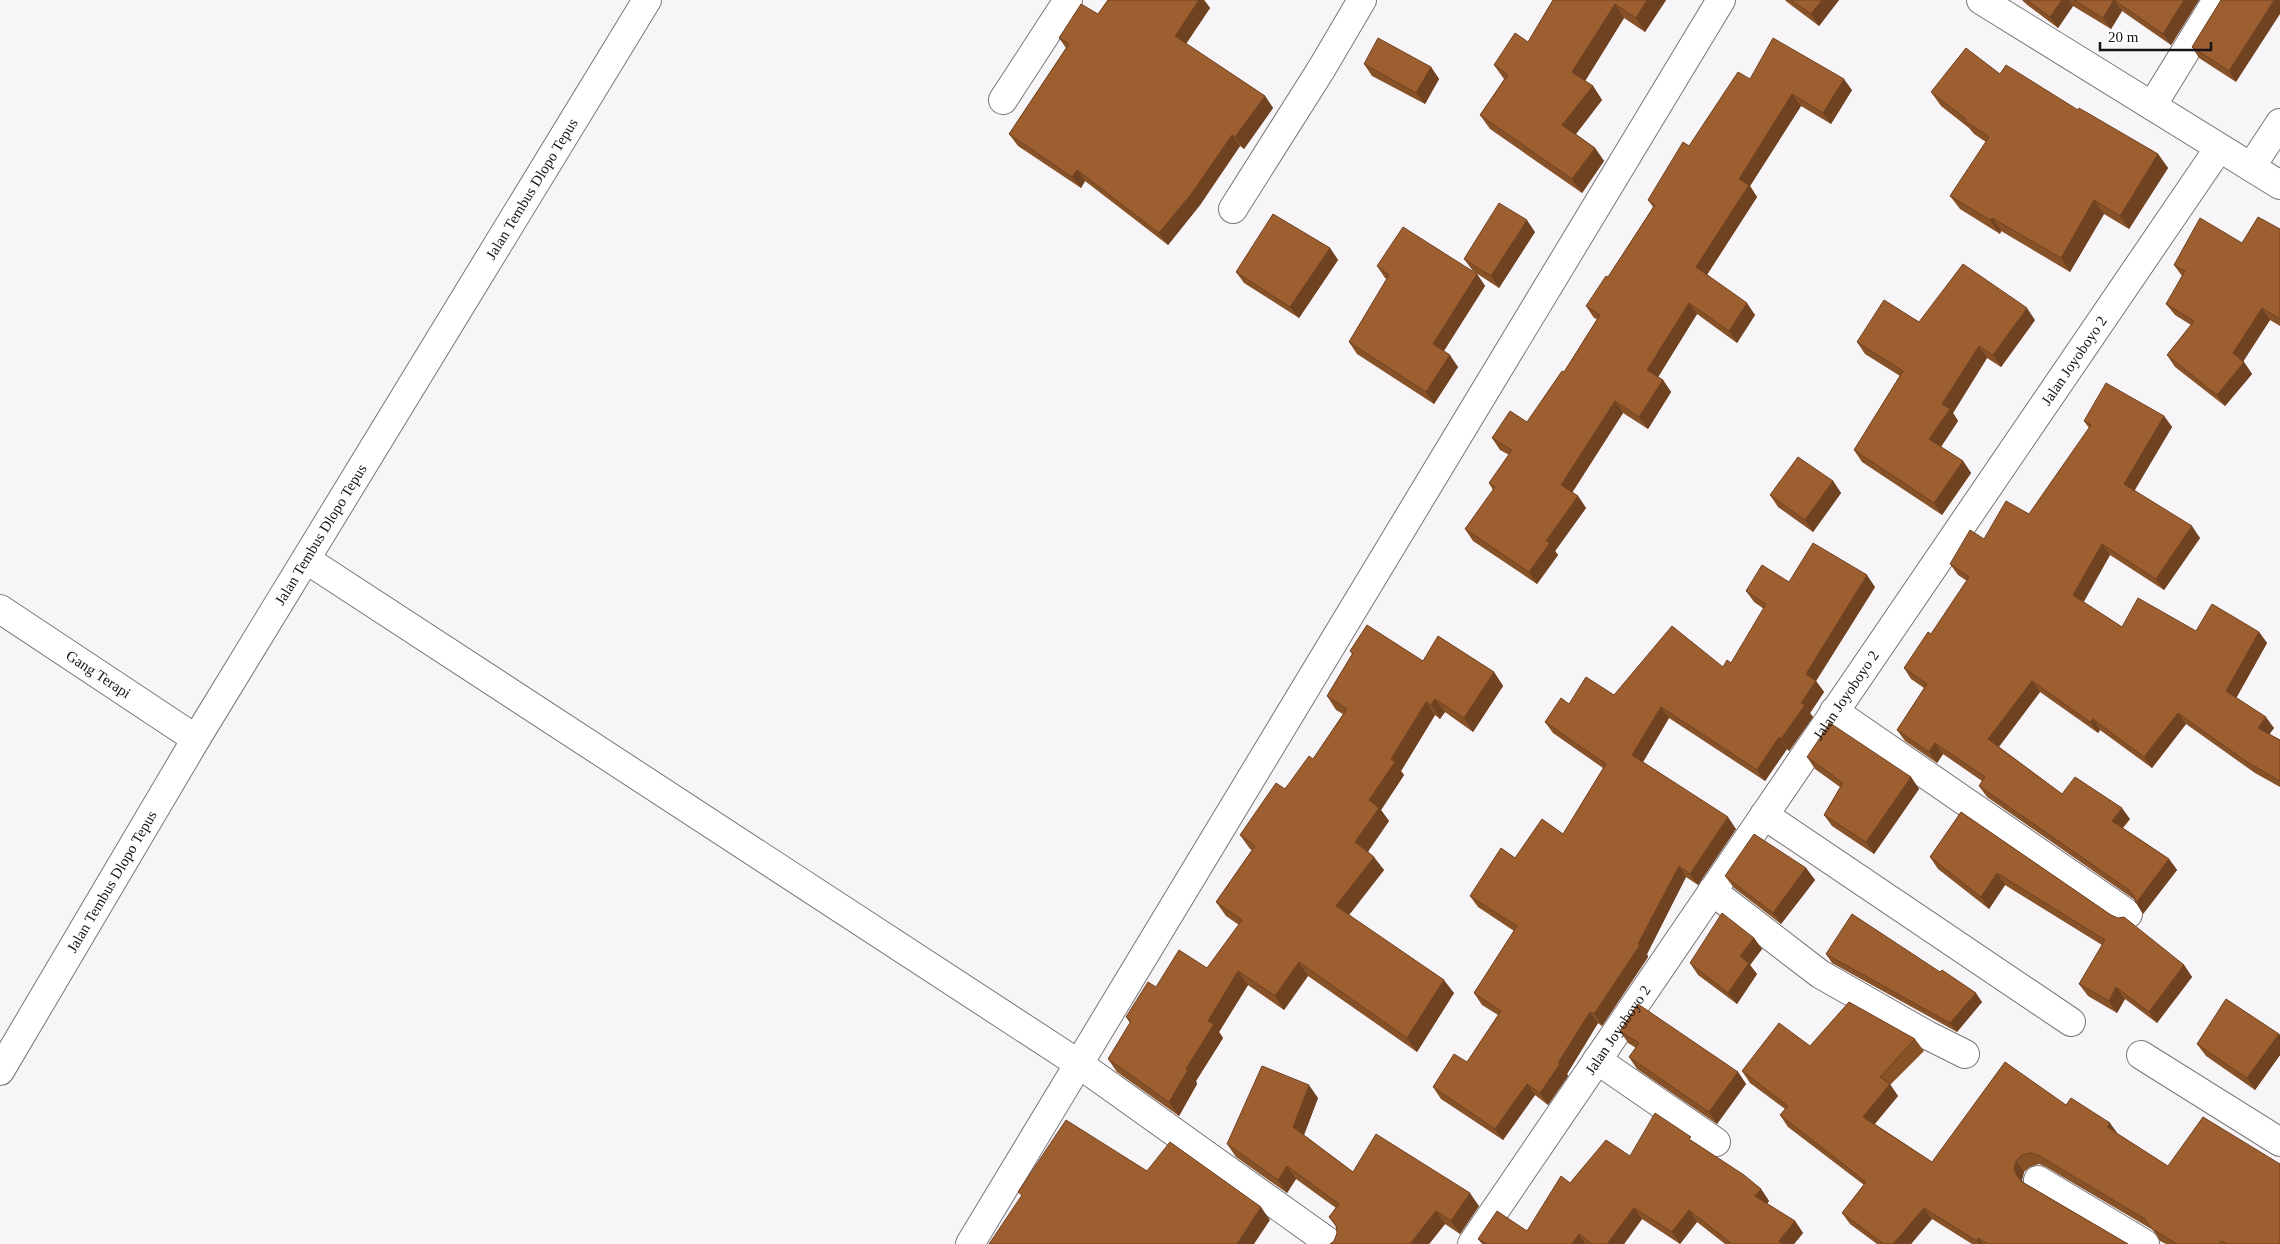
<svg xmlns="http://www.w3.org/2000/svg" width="2280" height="1244" font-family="Georgia,serif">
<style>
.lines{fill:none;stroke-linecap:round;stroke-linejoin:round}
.minor-casing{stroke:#79767a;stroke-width:30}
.minor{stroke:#fff;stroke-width:28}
.wall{fill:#885229}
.shaded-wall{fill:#6f4222}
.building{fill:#9e5f30;stroke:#6f4222}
.labels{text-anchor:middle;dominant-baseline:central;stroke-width:5;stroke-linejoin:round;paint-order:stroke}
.street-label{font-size:15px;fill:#161416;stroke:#fff}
</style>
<rect width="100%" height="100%" fill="#f8f5f9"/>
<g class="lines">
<defs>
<g id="minor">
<path d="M1981 0 2280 185"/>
<path d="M1003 100 1068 0"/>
<path d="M2152 106 2217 0"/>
<path d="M2251 167 2280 123"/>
<path d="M1233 209 1322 68 1362 0"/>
<path d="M307 560 1079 1064 1331 1244"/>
<path id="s1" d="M0 609 196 739"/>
<path d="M1834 711 2128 914"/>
<path d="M1764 815 2071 1022"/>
<path d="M1712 891 1820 974 1927 1035 1965 1054"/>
<path d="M2141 1055 2280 1142"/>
<path d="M1597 1060 1716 1142"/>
<path id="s2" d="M0 1071 196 739 647 0"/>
<path d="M2038 1180 2145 1244"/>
<path d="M970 1244 1721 0"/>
<path id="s3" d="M1472 1244 2219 148"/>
</g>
</defs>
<use href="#minor" class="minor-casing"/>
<use href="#minor" class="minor"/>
</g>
<path class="wall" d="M1108 0H1204L1210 8 1186 44 1265 96 1273 108 1244 149 1240 146 1200 205 1168 245 1085 181 1081 188 1018 146 1009 134 1066 48 1059 38 1098 14Z
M1553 0H1666L1645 32 1624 18 1585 81 1593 86 1602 100 1576 134 1595 148 1604 161 1582 193 1490 129 1480 115 1504 79 1494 65 1528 42Z
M1785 0H1839L1819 26 1787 2Z
M2022 0H2199L2171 45 2122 11 2111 29 2073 6 2058 28 2026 4Z
M2221 0 2236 82 2199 58 2192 47Z
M1364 64 1431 67 1439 79 1425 104 1372 76Z
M2000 74 2078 110 2158 154 2168 168 2129 229 2104 214 2070 272 2001 231 2000 234 1960 209 1950 196 1986 142 1974 134 1969 128 1941 106 1931 92Z
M1750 79 1852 90 1831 124 1801 106 1750 186 1757 197 1707 275 1755 315 1737 343 1697 314 1658 377 1663 380 1671 392 1648 429 1623 413 1572 493 1578 496 1586 508 1555 551 1558 555 1537 584 1473 541 1465 529 1493 490 1489 483 1509 455 1500 450 1492 438 1527 422 1564 372 1597 319 1594 318 1586 306 1608 277 1653 207 1648 200 1689 146Z
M2280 229V326L2270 320 2243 361 2252 374 2225 406 2175 367 2167 355 2191 325 2175 315 2166 304 2182 276 2174 265 2242 243Z
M1535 232 1499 288 1473 271 1464 259Z
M1330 248 1338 260 1299 318 1244 283 1236 272Z
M1377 266 1477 274 1485 286 1444 351 1458 367 1434 404 1357 354 1349 342 1387 279 1385 278Z
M2035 320 2001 367 1987 358 1953 413 1958 421 1941 447 1963 461 1971 473 1942 515 1862 462 1854 450 1900 376 1865 354 1857 342 1919 322Z
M2164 416 2172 427 2134 490 2200 538 2164 590 2110 555 2083 602 2122 627 2196 631 2259 632 2267 643 2236 698 2274 728 2269 734 2280 740V787L2255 773 2186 724 2152 768 2100 730 2098 733 2040 692 1999 747 2062 794 2130 819 2123 828 2169 859 2177 870 2143 914 2135 900 1987 797 1979 786 1982 781 1943 754 1937 763 1905 741 1897 730 1924 688 1911 679 1904 668 1931 634 1967 581 1958 575 1950 564 1984 539 2029 514 2089 428 2084 421Z
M1833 481 1841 493 1813 532 1778 507 1770 495Z
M1789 582 1875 587 1816 681 1824 692 1810 713 1813 717 1789 751 1787 749 1765 781 1669 718 1643 762 1736 829 1698 885 1686 877 1647 954 1648 957 1602 1026 1598 1023 1567 1074 1568 1076 1548 1105 1535 1095 1503 1140 1441 1099 1433 1087 1467 1062 1498 1015 1482 1005 1474 993 1514 931 1478 907 1470 896 1515 858 1563 834 1603 768 1553 733 1545 722 1569 704 1614 695 1723 667 1731 663 1764 609 1754 602 1746 591Z
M1350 651 1423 661 1494 672 1503 686 1473 732 1445 712 1440 719 1435 715 1401 771 1404 775 1381 810 1389 821 1368 851 1384 870 1349 915 1454 993 1417 1052 1308 976 1284 1010 1248 985 1219 1032 1223 1038 1196 1081 1197 1084 1179 1116 1117 1072 1108 1059 1130 1023 1126 1017 1156 987 1207 968 1239 925 1226 916 1216 902 1252 850 1250 849 1240 835 1313 759 1343 714 1336 710 1327 696 1352 654Z
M1807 757 1911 777 1919 789 1874 854 1832 826 1824 815 1840 787 1815 769Z
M1961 812 2184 965 2192 977 2157 1023 2125 999 2117 1013 2088 996 2079 984 2102 945 2005 885 1989 909 1938 869 1930 857Z
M1806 868 1815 880 1781 924 1734 888 1725 876Z
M1754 938 1762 949 1750 965 1757 974 1737 1004 1698 975 1690 963Z
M1826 954 1940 972 1982 1002 1957 1032 1832 963Z
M1620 1031 1738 1072 1746 1084 1717 1124 1637 1069 1629 1057 1636 1048 1628 1043Z
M2279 1034 2280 1035V1055L2255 1090 2206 1056 2197 1044Z
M1915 1039 1924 1051 1890 1085 1898 1096 1875 1124 1932 1162 2066 1105 2118 1134 2280 1244H2166L2160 1241 2153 1230 2046 1167 2039 1164 2030 1167 2024 1172 2022 1180 2023 1182 2128 1244H1972L1932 1219 1911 1244H1877L1850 1224 1842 1213 1864 1185 1788 1127 1780 1115 1785 1109 1750 1083 1742 1071 1810 1046Z
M1318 1098 1304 1135 1353 1172 1479 1206 1460 1234 1445 1224 1429 1244H1330L1334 1241 1337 1233V1228L1329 1217 1336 1208 1296 1179 1287 1193 1236 1157 1227 1144Z
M1694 1142 1761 1189 1769 1201 1767 1204 1795 1221 1803 1233 1794 1244H1725L1697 1222 1680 1244 1642 1219 1624 1244H1482L1478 1239 1527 1231 1570 1183 1630 1156Z"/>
<path class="shaded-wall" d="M1199 0H1204L1210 8 1183 48 1175 36Z
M1647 0H1666L1645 32 1636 18Z
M1822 0H1839L1819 26 1811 14Z
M2062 0H2069L2073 6 2058 28 2050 17Z
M2114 0 2122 11 2111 29 2103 18Z
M2184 0H2199L2171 45 2163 34Z
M2274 0H2280V14L2236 82 2229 71Z
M1615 4 1624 18 1582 86 1572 72Z
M1431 67 1439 79 1425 104 1416 93Z
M1844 79 1852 90 1831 124 1823 113Z
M1593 86 1602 100 1572 139 1562 125Z
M1792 94 1801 106 1750 186 1757 197 1704 279 1696 267 1739 179Z
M1265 96 1273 108 1244 149 1235 137Z
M1232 135 1240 146 1200 205 1168 245 1159 233Z
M1595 148 1604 161 1582 193 1572 179Z
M2158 154 2168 168 2129 229 2120 216Z
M1077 170 1085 181 1081 188 1072 177Z
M2094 200 2104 214 2070 272 2061 258Z
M1992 218 2001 231 2000 234 1990 220Z
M1527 220 1535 232 1499 288 1491 276Z
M1330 248 1338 260 1299 318 1290 307Z
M1477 274 1485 286 1441 355 1433 344Z
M1689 303 1697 314 1655 382 1647 370Z
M1747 303 1755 315 1737 343 1729 331Z
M2027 308 2035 320 2001 367 1993 355Z
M2262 308 2270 320 2241 365 2233 353Z
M1979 346 1987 358 1953 413 1958 421 1938 451 1929 439 1942 404Z
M1450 355 1458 367 1434 404 1426 392Z
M2244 362 2252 374 2225 406 2217 395Z
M1663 380 1671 392 1648 429 1639 417Z
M1615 401 1623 413 1569 497 1561 485Z
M2164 416 2172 427 2132 495 2124 484Z
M1963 461 1971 473 1942 515 1934 503Z
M1833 481 1841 493 1813 532 1805 520Z
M1578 496 1586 508 1555 551 1558 555 1537 584 1529 572 1546 541Z
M2192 526 2200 538 2164 590 2156 579Z
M2102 544 2110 555 2081 607 2073 595Z
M1867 575 1875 587 1816 681 1824 692 1810 713 1813 717 1789 751 1781 739 1801 703 1806 674Z
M2259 632 2267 643 2234 702 2226 691Z
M1494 672 1503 686 1473 732 1464 718Z
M2032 681 2040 692 1996 750 1988 739Z
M1435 699 1445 712 1440 719 1431 705Z
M1426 702 1435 715 1401 771 1404 775 1381 810 1389 821 1365 856 1355 842 1369 800 1391 759Z
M1661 707 1669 718 1640 767 1632 755Z
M2178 713 2186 724 2152 768 2144 757Z
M2266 717 2274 728 2266 739 2258 728Z
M2093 719 2100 730 2098 733 2090 722Z
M1779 737 1787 749 1765 781 1757 770Z
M1935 743 1943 754 1937 763 1929 752Z
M1911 777 1919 789 1874 854 1866 842Z
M2122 808 2130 819 2119 832 2112 821Z
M1728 817 1736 829 1698 885 1690 874Z
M1374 857 1384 870 1345 920 1336 906Z
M2169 859 2177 870 2143 914 2136 903Z
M1679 866 1686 877 1647 954 1648 957 1602 1026 1594 1014 1638 944Z
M1806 868 1815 880 1781 924 1773 913Z
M1997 873 2005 885 1989 909 1981 897Z
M1754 938 1762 949 1750 965 1757 974 1737 1004 1728 993 1740 956Z
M1299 962 1308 976 1284 1010 1275 996Z
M2184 965 2192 977 2157 1023 2149 1012Z
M1238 971 1248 985 1219 1032 1223 1038 1196 1081 1197 1084 1179 1116 1169 1102 1208 1021Z
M1444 980 1454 993 1417 1052 1407 1038Z
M2116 987 2125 999 2117 1013 2109 1001Z
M1976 993 1982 1002 1957 1032 1950 1023Z
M1590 1012 1598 1023 1567 1074 1568 1076 1548 1105 1540 1093Z
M2279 1034 2280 1035V1055L2255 1090 2247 1078Z
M1738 1072 1746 1084 1717 1124 1709 1112Z
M1527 1084 1535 1095 1503 1140 1495 1129Z
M1890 1084 1898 1096 1871 1128 1863 1117Z
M1309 1085 1318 1098 1302 1140 1293 1127Z
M2110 1123 2118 1134 2107 1127Z
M2016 1161 2024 1172 2022 1180 2025 1188 2017 1176 2014 1169Z
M1287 1166 1296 1179 1287 1193 1278 1180Z
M1761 1189 1769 1201 1763 1208 1755 1196Z
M1470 1193 1479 1206 1460 1234 1451 1221Z
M1261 1207 1270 1220 1254 1244H1237Z
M1634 1208 1642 1219 1624 1244H1607Z
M1924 1208 1932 1219 1911 1244H1893Z
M1689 1210 1697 1222 1680 1244 1672 1232Z
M1436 1211 1445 1224 1429 1244H1410Z
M1795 1221 1803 1233 1794 1244H1781L1779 1241Z
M1579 1234 1585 1244H1572Z
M1978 1238 1983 1244H1979L1977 1241Z"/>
<path class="building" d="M1108 0H1199L1175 36 1265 96 1235 137 1232 135 1192 193 1159 233 1077 170 1072 177 1009 134 1069 44 1059 38 1081 4 1098 14Z
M1553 0H1647L1636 18 1615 4 1572 72 1593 86 1562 125 1595 148 1572 179 1480 115 1508 75 1494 65 1515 33 1528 42Z
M1791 0H1822L1811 14Z
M2027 0H2062L2050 17Z
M2074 0H2114L2103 18Z
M2114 0H2184L2163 34Z
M2221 0H2274L2229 71 2192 47Z
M1378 38 1431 67 1416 93 1364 64Z
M1773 38 1844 79 1823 113 1792 94 1739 179 1749 185 1696 267 1747 303 1729 331 1689 303 1647 370 1663 380 1639 417 1615 401 1561 485 1578 496 1546 541 1550 543 1529 572 1465 529 1495 487 1489 483 1512 450 1492 438 1510 411 1527 422 1562 371 1564 372 1600 315 1586 306 1606 276 1608 277 1655 205 1648 200 1683 142 1689 146 1738 72 1750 79Z
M1966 48 2000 74 2006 65 2078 110 2079 108 2158 154 2120 216 2094 200 2061 258 1992 218 1990 220 1950 196 1989 137 1965 121 1966 119 1931 92Z
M1499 203 1527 220 1491 276 1464 259Z
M1273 214 1330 248 1290 307 1236 272Z
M2258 217 2280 229V319L2262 308 2233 353 2244 362 2217 395 2167 355 2194 321 2166 304 2185 271 2174 265 2200 218 2242 243Z
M1403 227 1477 274 1433 344 1450 355 1426 392 1349 342 1389 275 1377 266Z
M1963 264 2027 308 1993 355 1979 346 1942 404 1950 409 1929 439 1963 461 1934 503 1854 450 1903 371 1857 342 1884 300 1919 322Z
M2106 383 2164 416 2124 484 2192 526 2156 579 2102 544 2073 595 2122 627 2138 598 2196 631 2212 604 2259 632 2226 691 2266 717 2258 728 2280 740V781L2247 762 2178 713 2144 757 2093 719 2090 722 2032 681 1988 739 2062 794 2075 777 2122 808 2112 821 2169 859 2136 903 2134 896 2129 890 1979 786 1985 777 1935 743 1929 752 1897 730 1927 684 1904 668 1928 632 1931 634 1969 577 1950 564 1970 530 1984 539 2006 501 2029 514 2091 425 2084 421Z
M1798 457 1833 481 1805 520 1770 495Z
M1813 543 1867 575 1806 674 1816 681 1801 703 1805 705 1781 739 1779 737 1757 770 1661 707 1632 755 1728 817 1690 874 1679 866 1638 944 1640 945 1594 1014 1590 1012 1558 1063 1560 1064 1540 1093 1527 1084 1495 1129 1433 1087 1454 1054 1467 1062 1501 1011 1474 993 1517 926 1470 896 1501 848 1515 858 1542 819 1563 834 1606 764 1545 722 1561 698 1569 704 1586 677 1614 695 1672 626 1723 667 1727 660 1731 663 1766 604 1746 591 1762 565 1789 582Z
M1367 625 1423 661 1438 636 1494 672 1464 718 1435 699 1431 705 1426 702 1391 759 1395 762 1369 800 1379 808 1355 842 1374 857 1336 906 1444 980 1407 1038 1299 962 1275 996 1238 971 1208 1021 1214 1024 1186 1069 1188 1070 1169 1102 1108 1059 1131 1021 1126 1017 1148 982 1156 987 1179 950 1207 968 1242 920 1216 902 1255 846 1240 835 1276 783 1285 789 1309 756 1313 759 1347 709 1327 696 1353 653 1350 651Z
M1830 723 1911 777 1866 842 1824 815 1843 783 1807 757Z
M1961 812 2111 915 2118 918 2124 917 2184 965 2149 1012 2116 987 2109 1001 2079 984 2105 940 1997 873 1981 897 1930 857Z
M1754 834 1806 868 1773 913 1725 876Z
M1722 913 1754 938 1740 956 1749 963 1728 993 1690 963Z
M1852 914 1940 972 1942 970 1976 993 1950 1023 1826 954Z
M2226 999 2279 1034 2247 1078 2197 1044Z
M1849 1002 1915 1039 1880 1077 1890 1084 1863 1117 1932 1162 2005 1062 2066 1105 2071 1098 2110 1123 2107 1127 2168 1166 2203 1117 2280 1164V1244H2227L2221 1241 2219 1244H2177L2152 1229 2145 1219 2038 1155 2031 1153 2022 1155 2016 1161 2014 1169 2017 1176 2022 1182 2128 1244H1988L1978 1238 1977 1241 1924 1208 1893 1244H1884L1842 1213 1866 1182 1780 1115 1788 1106 1742 1071 1779 1023 1810 1046Z
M1638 1004 1738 1072 1709 1112 1629 1057 1639 1043 1620 1031Z
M1262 1066 1309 1085 1293 1127 1353 1172 1376 1134 1470 1193 1451 1221 1436 1211 1410 1244H1330L1334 1241 1337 1233 1336 1225 1329 1217 1339 1204 1287 1166 1278 1180 1227 1144Z
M1655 1113 1691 1137 1689 1139 1744 1175 1761 1189 1755 1196 1795 1221 1779 1241 1783 1244H1732L1689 1210 1672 1232 1634 1208 1607 1244H1592L1579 1234 1572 1244H1487L1478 1239 1497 1211 1527 1231 1561 1176 1570 1183 1606 1140 1630 1156Z
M1066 1120 1147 1171 1170 1142 1261 1207 1237 1244H989L1022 1195 1018 1192Z"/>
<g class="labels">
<g class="street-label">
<text stroke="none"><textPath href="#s2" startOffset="1030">Jalan Tembus Dlopo Tepus</textPath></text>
<text stroke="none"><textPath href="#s3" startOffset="1069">Jalan Joyoboyo 2</textPath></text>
<text stroke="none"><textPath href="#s2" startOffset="625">Jalan Tembus Dlopo Tepus</textPath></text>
<text stroke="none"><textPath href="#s1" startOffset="118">Gang Terapi</textPath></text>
<text stroke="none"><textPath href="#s3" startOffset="664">Jalan Joyoboyo 2</textPath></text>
<text stroke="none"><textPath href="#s2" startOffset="220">Jalan Tembus Dlopo Tepus</textPath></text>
<text stroke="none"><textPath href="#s3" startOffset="259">Jalan Joyoboyo 2</textPath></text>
</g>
</g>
<path d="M2100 42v8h111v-8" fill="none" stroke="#161416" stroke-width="2.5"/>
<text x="2108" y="42" font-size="15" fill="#161416" stroke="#ffffff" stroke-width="4" paint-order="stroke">20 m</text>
</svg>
